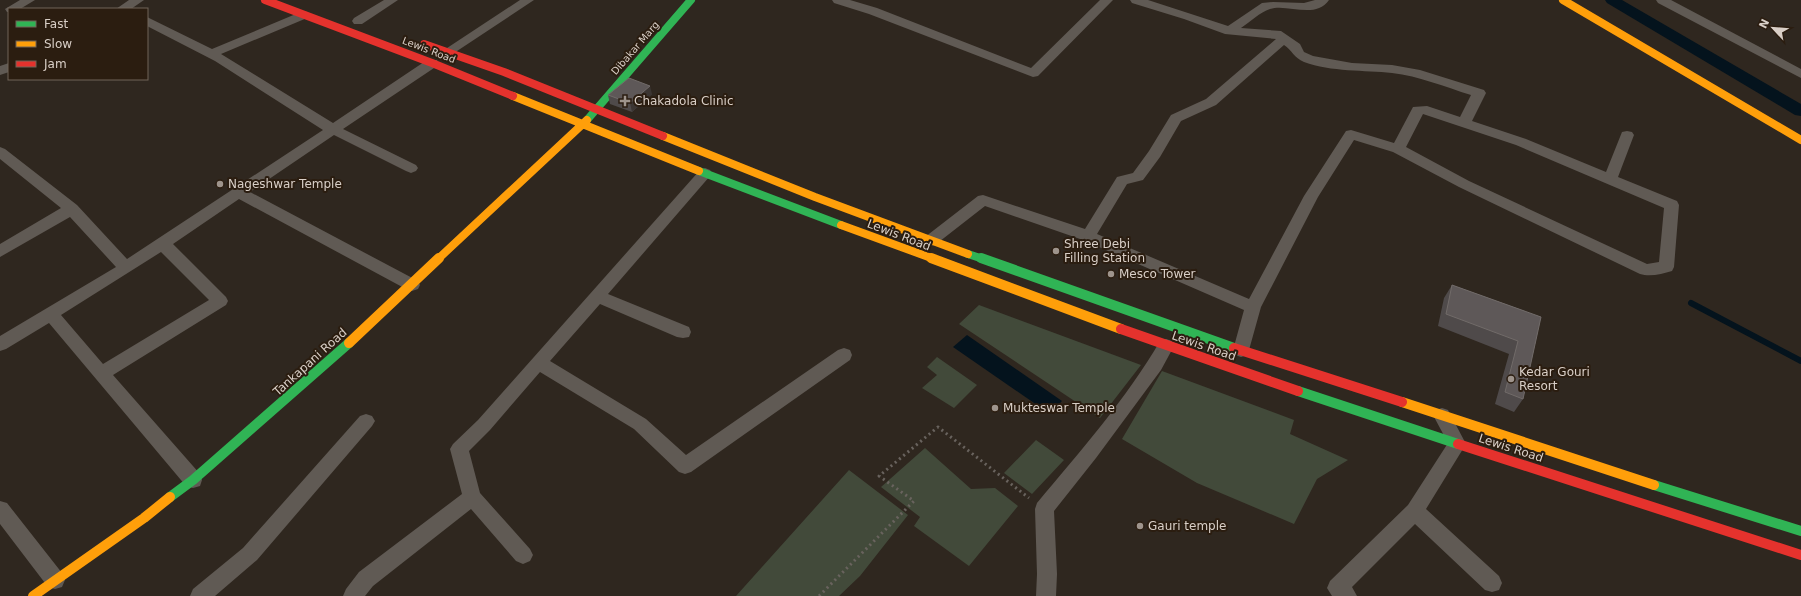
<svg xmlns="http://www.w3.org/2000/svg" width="1801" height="596" font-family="'DejaVu Sans',sans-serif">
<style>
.green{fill:#424a3a}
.water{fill:#04131d}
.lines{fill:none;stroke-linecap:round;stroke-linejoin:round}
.stream{stroke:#04131d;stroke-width:6}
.canal{fill:#04131d;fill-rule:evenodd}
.path{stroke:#69635e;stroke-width:3;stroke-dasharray:2 3.5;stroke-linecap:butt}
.street{fill:#605a54;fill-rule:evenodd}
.fast-far1{stroke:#30b455;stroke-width:8}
.fast{stroke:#30b455;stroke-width:10}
.slow-far1{stroke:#ff9f0a;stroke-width:8}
.slow{stroke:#ff9f0a;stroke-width:10}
.jam-far1{stroke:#e5322d;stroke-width:8}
.jam{stroke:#e5322d;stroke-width:10}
.wall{fill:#4f4a4a}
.shaded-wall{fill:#3c3633}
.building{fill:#5e5858;stroke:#716b69}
.poi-dot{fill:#9e948c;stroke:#2b1d10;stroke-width:1.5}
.labels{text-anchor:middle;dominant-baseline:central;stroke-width:4;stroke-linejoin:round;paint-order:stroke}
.far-street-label{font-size:10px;fill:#d9cfc7;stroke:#2b1d10}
.poi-label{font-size:12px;fill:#d9cfc7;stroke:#2b1d10;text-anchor:start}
.street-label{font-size:12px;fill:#d9cfc7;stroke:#2b1d10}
</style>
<rect width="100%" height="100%" fill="#2f271f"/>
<path class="green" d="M979 305 1141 365 1100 418 959 324Z
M937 357 977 385 954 408 922 388 937 375 927 367Z
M1162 371 1294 420 1290 434 1348 460 1317 479 1294 524 1197 483 1122 439Z
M1036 440 1064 460 1032 494 1004 473Z
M925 448 971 489 995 488 1018 506 969 566 914 526 920 517 881 487Z
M849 470 908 515 860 576 839 596H736Z"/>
<path class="water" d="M967 335 1062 401 1050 414 953 347Z"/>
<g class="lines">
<path class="stream" d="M1691 303 1801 361"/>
<path class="canal" d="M1605 0H1622L1801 104V116L1795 115 1607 3Z"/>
<path class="path" d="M819 596 914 501 879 476 938 427 1029 498"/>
<path class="street" d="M20 0H35L20 9H9V12H7L5 9Z
M129 0H144L131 9H116Z
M384 0H398L362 24H354L352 21 354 18Z
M520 0H534L451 55H443L441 52Z
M832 0H850L877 8 1031 68 1100 0H1113L1038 76 1033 77 869 14 834 3Z
M1130 0H1148L1228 26 1262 3 1273 2 1304 3 1315 0H1329C1315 20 1287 3 1270 9 1260 12 1250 22 1241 28L1281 31 1300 44 1304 52 1313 56 1352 63 1392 65 1420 70 1484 90 1486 93 1472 121 1526 139 1606 172 1622 132 1627 131 1632 132 1634 135 1618 177 1677 201 1679 205 1674 267 1672 271C1662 274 1650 277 1640 274L1459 187 1393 152 1354 140 1318 197 1261 307 1249 350 1247 355 1241 357 1235 355 1233 350 1244 310 1083 240 985 206 935 245 930 246 925 245 922 241 925 237 978 196 983 195 1085 229 1117 177 1133 173 1149 151 1171 115 1206 99 1276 39 1225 34 1184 19 1132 3ZM1284 45C1292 50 1294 58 1304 62 1331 72 1365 70 1392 73 1419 76 1445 87 1471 95L1460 117 1427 106 1413 107 1394 143 1351 130 1346 131 1304 196 1249 299 1097 234 1127 184 1143 180 1160 157 1181 121 1216 105ZM1423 114 1516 145 1664 208 1659 262 1647 264 1469 181 1406 147Z
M1656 0H1671L1801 69V78L1658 3Z
M303 11 307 12 309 15 307 18 221 54 333 123 427 60H437L438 63 437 66 343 129 416 165 418 168 416 171 411 173 406 171 334 135 250 192 418 281 420 285 418 289 412 291 406 289 239 199 173 244 226 297 228 301 226 305 113 375 200 474 202 480 200 486 193 488 186 486 49 323 6 349 0 351V336L116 267 70 217 0 257V244L61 208 0 159V147L5 149 77 205 127 259 323 130 215 61 147 26V17L212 49ZM161 252 209 300 103 364 61 315Z
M9 63V72L0 75V66Z
M705 168 710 170 712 173 710 176 608 294 689 327 691 332 689 337 683 338 677 337 600 304 550 361 646 419 686 455 838 350 844 348 850 350 852 355 850 360 691 472 685 474 679 472 634 429 540 372 490 430 469 451 480 493 530 549 533 555 530 561 523 564 516 561 471 509 373 586 365 596H343L346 589 359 572 462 494 450 449 453 444 478 420 700 170Z
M1166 339 1172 341 1174 346 1161 370 1096 458 1054 511 1057 574 1056 596H1036L1037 574 1035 509 1037 503C1079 453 1127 398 1160 341Z
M1442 408 1448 410 1466 444 1426 509 1499 576 1502 583 1499 590 1492 592 1485 590 1415 524 1352 587 1357 596H1332L1327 588 1330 581 1408 505 1448 443 1433 415 1436 410Z
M366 414 372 416 375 421 372 426 257 560 215 596H190L193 589 243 548 360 416Z
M0 501 7 503 62 573 65 580 62 587 55 589 48 587 0 524Z"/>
<path class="fast-far1" d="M587 120 691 0
M699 171 841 225
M968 254 983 259"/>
<path class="fast" d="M981 258 1234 348
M1298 391 1458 444
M1654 485 1801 531
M170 497 193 480 349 343"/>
<path class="slow-far1" d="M1563 0 1801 140
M513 96 699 171
M663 136 815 197 968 254
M841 225 934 259
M438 259 587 120"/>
<path class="slow" d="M931 258 1121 329
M349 343 439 258
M1402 402 1654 485
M33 596 144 518 170 497"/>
<path class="jam-far1" d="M265 0 432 63 513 96
M424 44 504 72 663 136"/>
<path class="jam" d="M1121 329 1298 391
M1234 348 1402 402
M1458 444 1801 555"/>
</g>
<path class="wall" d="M652 94 632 112 610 104 608 95Z
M1452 285 1541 317 1523 399 1514 412 1495 404 1509 354 1438 326 1444 298Z"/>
<path class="shaded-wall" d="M650 86 652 94 632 112 630 103Z"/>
<path class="building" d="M629 78 650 86 630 103 608 95Z
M1452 285 1541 317 1523 399 1505 392 1518 341 1446 314Z"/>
<g class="poi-dot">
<path d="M623 95h4v4h4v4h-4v4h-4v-4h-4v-4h4z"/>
<circle cx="220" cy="184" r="4"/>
<circle cx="1056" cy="251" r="4"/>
<circle cx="1111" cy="274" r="4"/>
<circle cx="1511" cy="379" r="4"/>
<circle cx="995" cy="408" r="4"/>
<circle cx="1140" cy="526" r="4"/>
</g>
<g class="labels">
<g class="far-street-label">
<text transform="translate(635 48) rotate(-49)">Dibakar Marg</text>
<text transform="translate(429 50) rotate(21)">Lewis Road</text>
</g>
<g class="poi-label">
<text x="634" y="101">Chakadola Clinic</text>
<text x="228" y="184">Nageshwar Temple</text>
<text x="1064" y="244">Shree Debi<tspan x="1064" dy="14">Filling Station</tspan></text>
<text x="1119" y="274">Mesco Tower</text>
<text x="1519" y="372">Kedar Gouri<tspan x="1519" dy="14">Resort</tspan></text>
<text x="1003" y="408">Mukteswar Temple</text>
<text x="1148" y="526">Gauri temple</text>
</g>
<g class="street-label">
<text transform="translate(899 235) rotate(21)">Lewis Road</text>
<text transform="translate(1204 346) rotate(19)">Lewis Road</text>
<text transform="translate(310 362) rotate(-42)">Tankapani Road</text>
<text transform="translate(1511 448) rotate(18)">Lewis Road</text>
</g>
</g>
<rect x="8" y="8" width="140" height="72" fill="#2b1d10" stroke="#716459"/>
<rect x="16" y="21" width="20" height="6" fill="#30b455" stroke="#716459"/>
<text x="44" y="28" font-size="12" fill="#d9cfc7">Fast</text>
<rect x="16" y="41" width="20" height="6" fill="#ff9f0a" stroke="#716459"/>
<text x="44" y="48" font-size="12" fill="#d9cfc7">Slow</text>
<rect x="16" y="61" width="20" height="6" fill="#e5322d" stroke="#716459"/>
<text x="44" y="68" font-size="12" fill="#d9cfc7">Jam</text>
<g transform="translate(1773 28) rotate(296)" stroke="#2b1d10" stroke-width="3" paint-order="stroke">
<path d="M0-3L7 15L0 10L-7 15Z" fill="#d9cfc7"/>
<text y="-6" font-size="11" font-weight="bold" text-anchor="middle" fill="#d9cfc7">N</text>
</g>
</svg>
